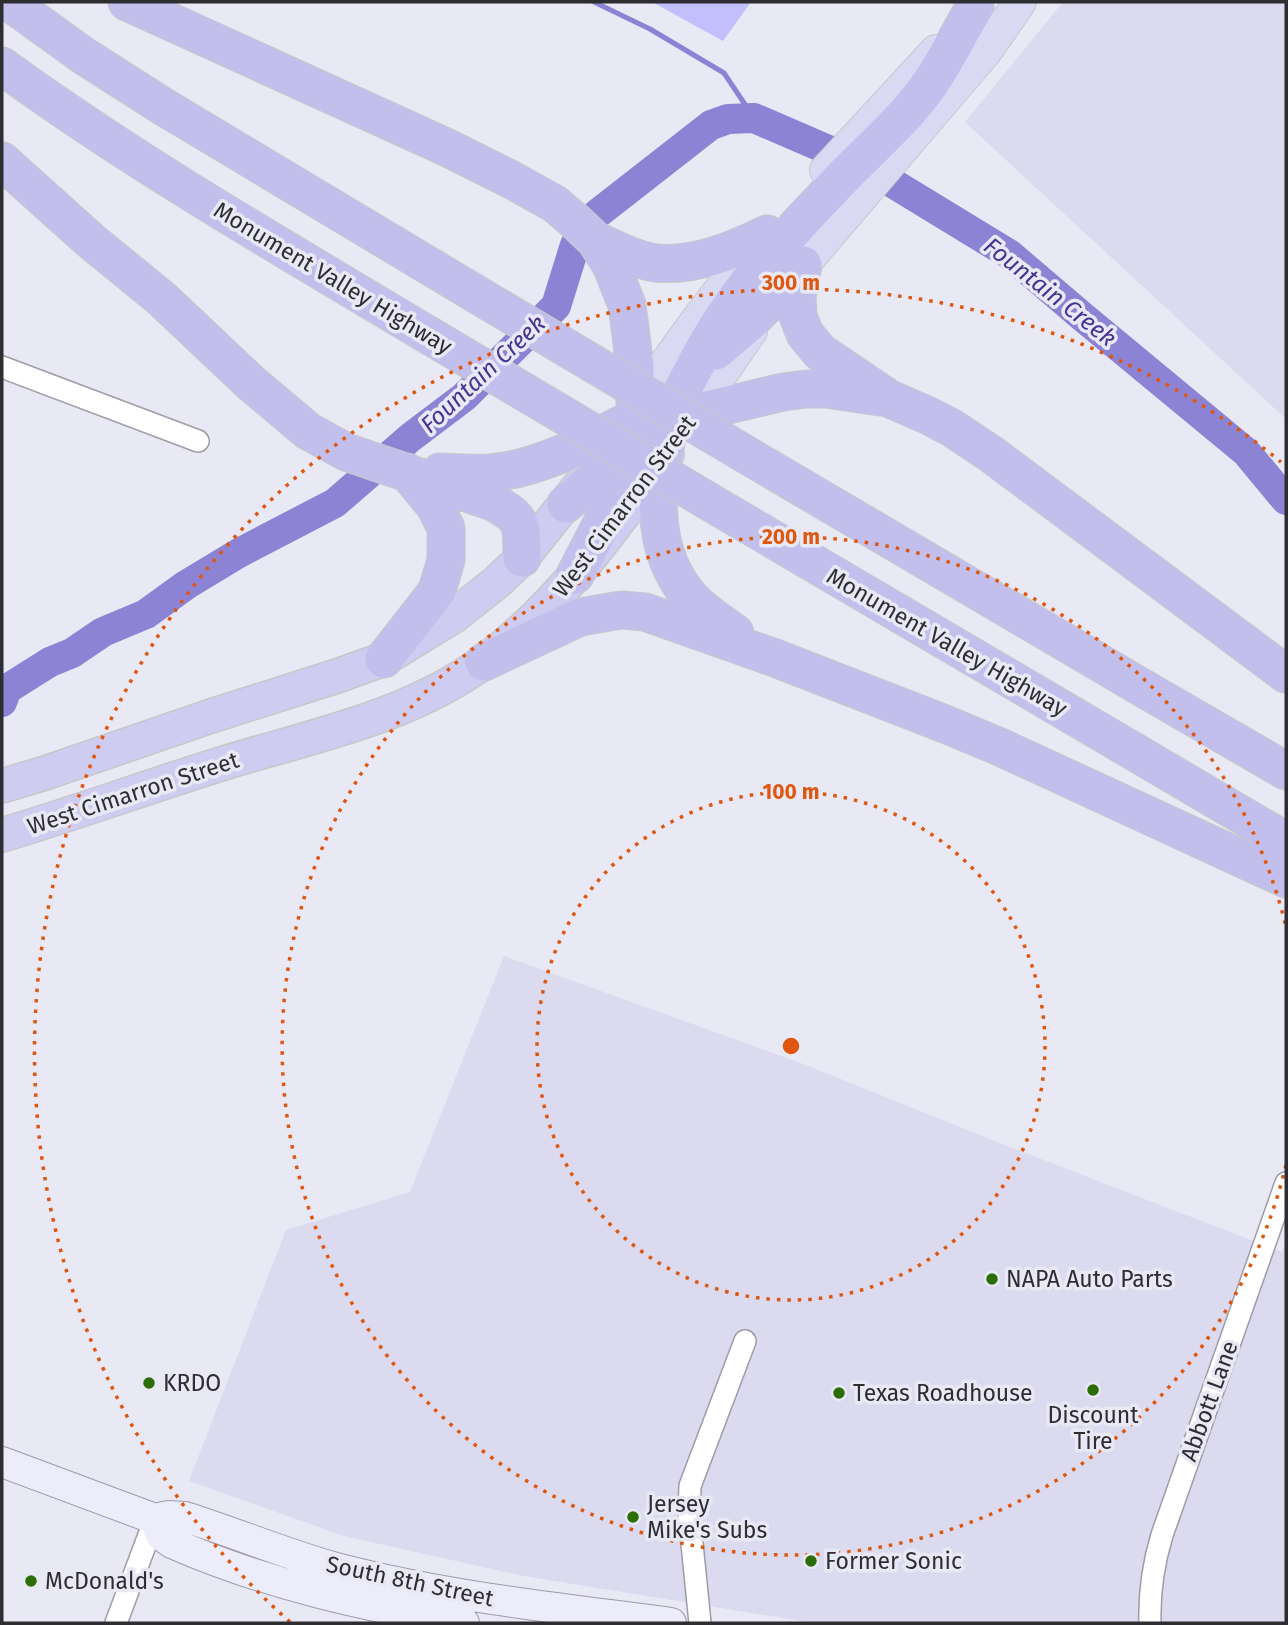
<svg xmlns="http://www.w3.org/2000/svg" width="1288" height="1625" font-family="'Fira Sans',sans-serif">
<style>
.built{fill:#dbdaee}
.green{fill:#c3bffc}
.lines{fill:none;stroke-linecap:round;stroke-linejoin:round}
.stream{stroke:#8c83d5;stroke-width:5}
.river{stroke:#8c83d5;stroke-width:30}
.minor-casing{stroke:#9d9ca8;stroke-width:24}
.secondary-casing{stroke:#9d9ca8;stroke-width:32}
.primary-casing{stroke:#c8c8ca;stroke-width:34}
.trunk-casing{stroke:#c8c8ca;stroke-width:36}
.motorway-casing{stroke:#c8c8ca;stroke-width:39}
.minor{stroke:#fff;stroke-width:21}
.secondary{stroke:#edecfa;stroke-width:30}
.primary{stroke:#dad9f4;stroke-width:32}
.trunk{stroke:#ceccf0;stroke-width:33}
.motorway{stroke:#c2bfed;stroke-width:37}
.motorway-bridge-casing{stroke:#c8c8ca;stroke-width:39;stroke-linecap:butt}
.motorway-bridge{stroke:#c2bfed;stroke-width:37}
.ring{fill:none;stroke:#df570e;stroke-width:3.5;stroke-dasharray:3.5 7}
.poi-dot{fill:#2c6e04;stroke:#e9e8f5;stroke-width:2.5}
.labels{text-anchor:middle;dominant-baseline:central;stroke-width:7;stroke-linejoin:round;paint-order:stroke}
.street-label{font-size:23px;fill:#2d2d32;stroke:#e9e8f5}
.poi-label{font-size:23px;fill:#2d2d32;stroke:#e9e8f5;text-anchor:start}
.water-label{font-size:24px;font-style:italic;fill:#483394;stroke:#e9e8f5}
.centre{fill:#df570e;stroke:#e9e8f5;stroke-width:3.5}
.ring-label{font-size:21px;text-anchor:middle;font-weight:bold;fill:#df570e;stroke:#e9e8f5;stroke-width:7;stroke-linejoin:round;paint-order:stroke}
</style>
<rect width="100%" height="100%" fill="#e9e8f5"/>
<path class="built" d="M1063 2H1286V419L965 122Z
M504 956 806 1065 997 1142 1282 1252 1286 1240V1623H814L524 1576 344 1536 189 1481 286 1230 410 1192Z"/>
<path class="green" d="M652 2H751L723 41Z"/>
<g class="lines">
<path class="stream" d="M594 2 650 29 724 73 754 118"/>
<path class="river" d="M2 702 7 689 50 662 72 653 103 632 146 614 186 585 239 553 335 503 411 437 464 397 556 306 575 245 597 214 711 125 728 119 754 118 863 165 1009 254 1084 318 1246 452 1286 500"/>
<defs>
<path id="minor" d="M2 367 198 441
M116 1623 155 1519
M700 1623 689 1514 690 1486 745 1341
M1150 1623C1149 1591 1153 1565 1162 1535L1286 1183"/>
<path id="secondary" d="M2 1462 155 1519 169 1516 185 1517C236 1533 285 1554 336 1568 446 1597 560 1608 671 1623
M155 1519 161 1535 172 1543C265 1584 365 1606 464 1623"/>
<path id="primary" d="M826 170 936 51
M787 284 986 51 1020 2
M635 408C676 348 717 290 765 236
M692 417 751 331"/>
<path id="trunk" d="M2 786 45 773 211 716 337 676 384 659 454 616 497 582 522 558 581 484
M2 835C76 813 150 786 224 763 312 736 410 717 485 661 559 605 614 529 667 454"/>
<path id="motorway" d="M9 2 84 56 164 107 471 291
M127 2 448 148 510 179 555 204 576 222 595 240 611 265 627 305 635 367V408L626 454 605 517 575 575
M2 66C138 165 285 249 430 336
M2 161 91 241 162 299 251 383 308 431 346 452 493 502C525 520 521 524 522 558
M595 240C614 249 635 260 656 263 694 267 734 250 767 234
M803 265 797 296 798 316 805 334 820 352 888 398 929 416 952 428 991 454 1286 674
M716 351 750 322 787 284
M745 454 1141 687 1286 771
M440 472C456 472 473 474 490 473 538 469 582 445 624 423
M708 501 1286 841
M566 504 604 470 626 454 681 422 707 410 783 392 806 389H826L880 397
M735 633C720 622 702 611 690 597 660 562 654 516 661 472 664 451 668 431 674 410 679 397 685 384 692 372 731 292 790 232 851 169 877 143 905 118 927 88 945 63 959 33 975 6
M384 659 437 591 446 560V528L435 506 407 472
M484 662 580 617 621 610 645 612 775 658 945 724 1000 747 1286 879"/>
</defs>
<use href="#minor" class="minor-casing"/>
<use href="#secondary" class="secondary-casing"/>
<use href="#primary" class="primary-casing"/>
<use href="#trunk" class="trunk-casing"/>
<use href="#motorway" class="motorway-casing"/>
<use href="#minor" class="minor"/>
<use href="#secondary" class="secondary"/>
<use href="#primary" class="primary"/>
<use href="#trunk" class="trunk"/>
<use href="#motorway" class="motorway"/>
<defs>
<path id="motorway-bridge" d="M471 291 745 454
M430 336 708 501"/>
</defs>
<use href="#motorway-bridge" class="motorway-bridge-casing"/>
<use href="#motorway-bridge" class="motorway-bridge"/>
</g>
<g class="ring">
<circle cx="791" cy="1046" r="254"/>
<path d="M1286 1165A509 509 0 1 1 1286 927"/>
<path d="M290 1622A763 763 0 0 1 1281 462"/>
</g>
<g class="poi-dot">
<circle cx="992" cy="1279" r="7"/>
<circle cx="149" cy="1383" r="7"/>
<circle cx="1093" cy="1390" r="7"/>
<circle cx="839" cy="1393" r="7"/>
<circle cx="633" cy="1517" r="7"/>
<circle cx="811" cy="1561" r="7"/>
<circle cx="31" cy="1581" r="7"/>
</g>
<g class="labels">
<g class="street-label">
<text transform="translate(333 278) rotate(31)">Monument Valley Highway</text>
<text transform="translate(624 506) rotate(-53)">West Cimarron Street</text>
<text transform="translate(947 642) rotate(30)">Monument Valley Highway</text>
<text transform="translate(133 793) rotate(-18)">West Cimarron Street</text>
<text transform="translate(1209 1401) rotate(-70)">Abbott Lane</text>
<text transform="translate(410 1581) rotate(12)">South 8th Street</text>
</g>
<g class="poi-label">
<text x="1006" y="1279">NAPA Auto Parts</text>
<text x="163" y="1383">KRDO</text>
<text x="853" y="1393">Texas Roadhouse</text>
<text x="1093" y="1415" text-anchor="middle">Discount<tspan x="1093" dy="26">Tire</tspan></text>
<text x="647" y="1504">Jersey<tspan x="647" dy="26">Mike's Subs</tspan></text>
<text x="825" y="1561">Former Sonic</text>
<text x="45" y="1581">McDonald's</text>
</g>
<g class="water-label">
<text transform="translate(1050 292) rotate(38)">Fountain Creek</text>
<text transform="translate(483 374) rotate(-43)">Fountain Creek</text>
</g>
</g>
<circle cx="791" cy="1046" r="10" class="centre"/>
<g class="ring-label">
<text x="791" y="290">300 m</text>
<text x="791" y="544">200 m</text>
<text x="791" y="799">100 m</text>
</g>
<rect width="1288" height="1625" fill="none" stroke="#2d2d32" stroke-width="7"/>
</svg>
